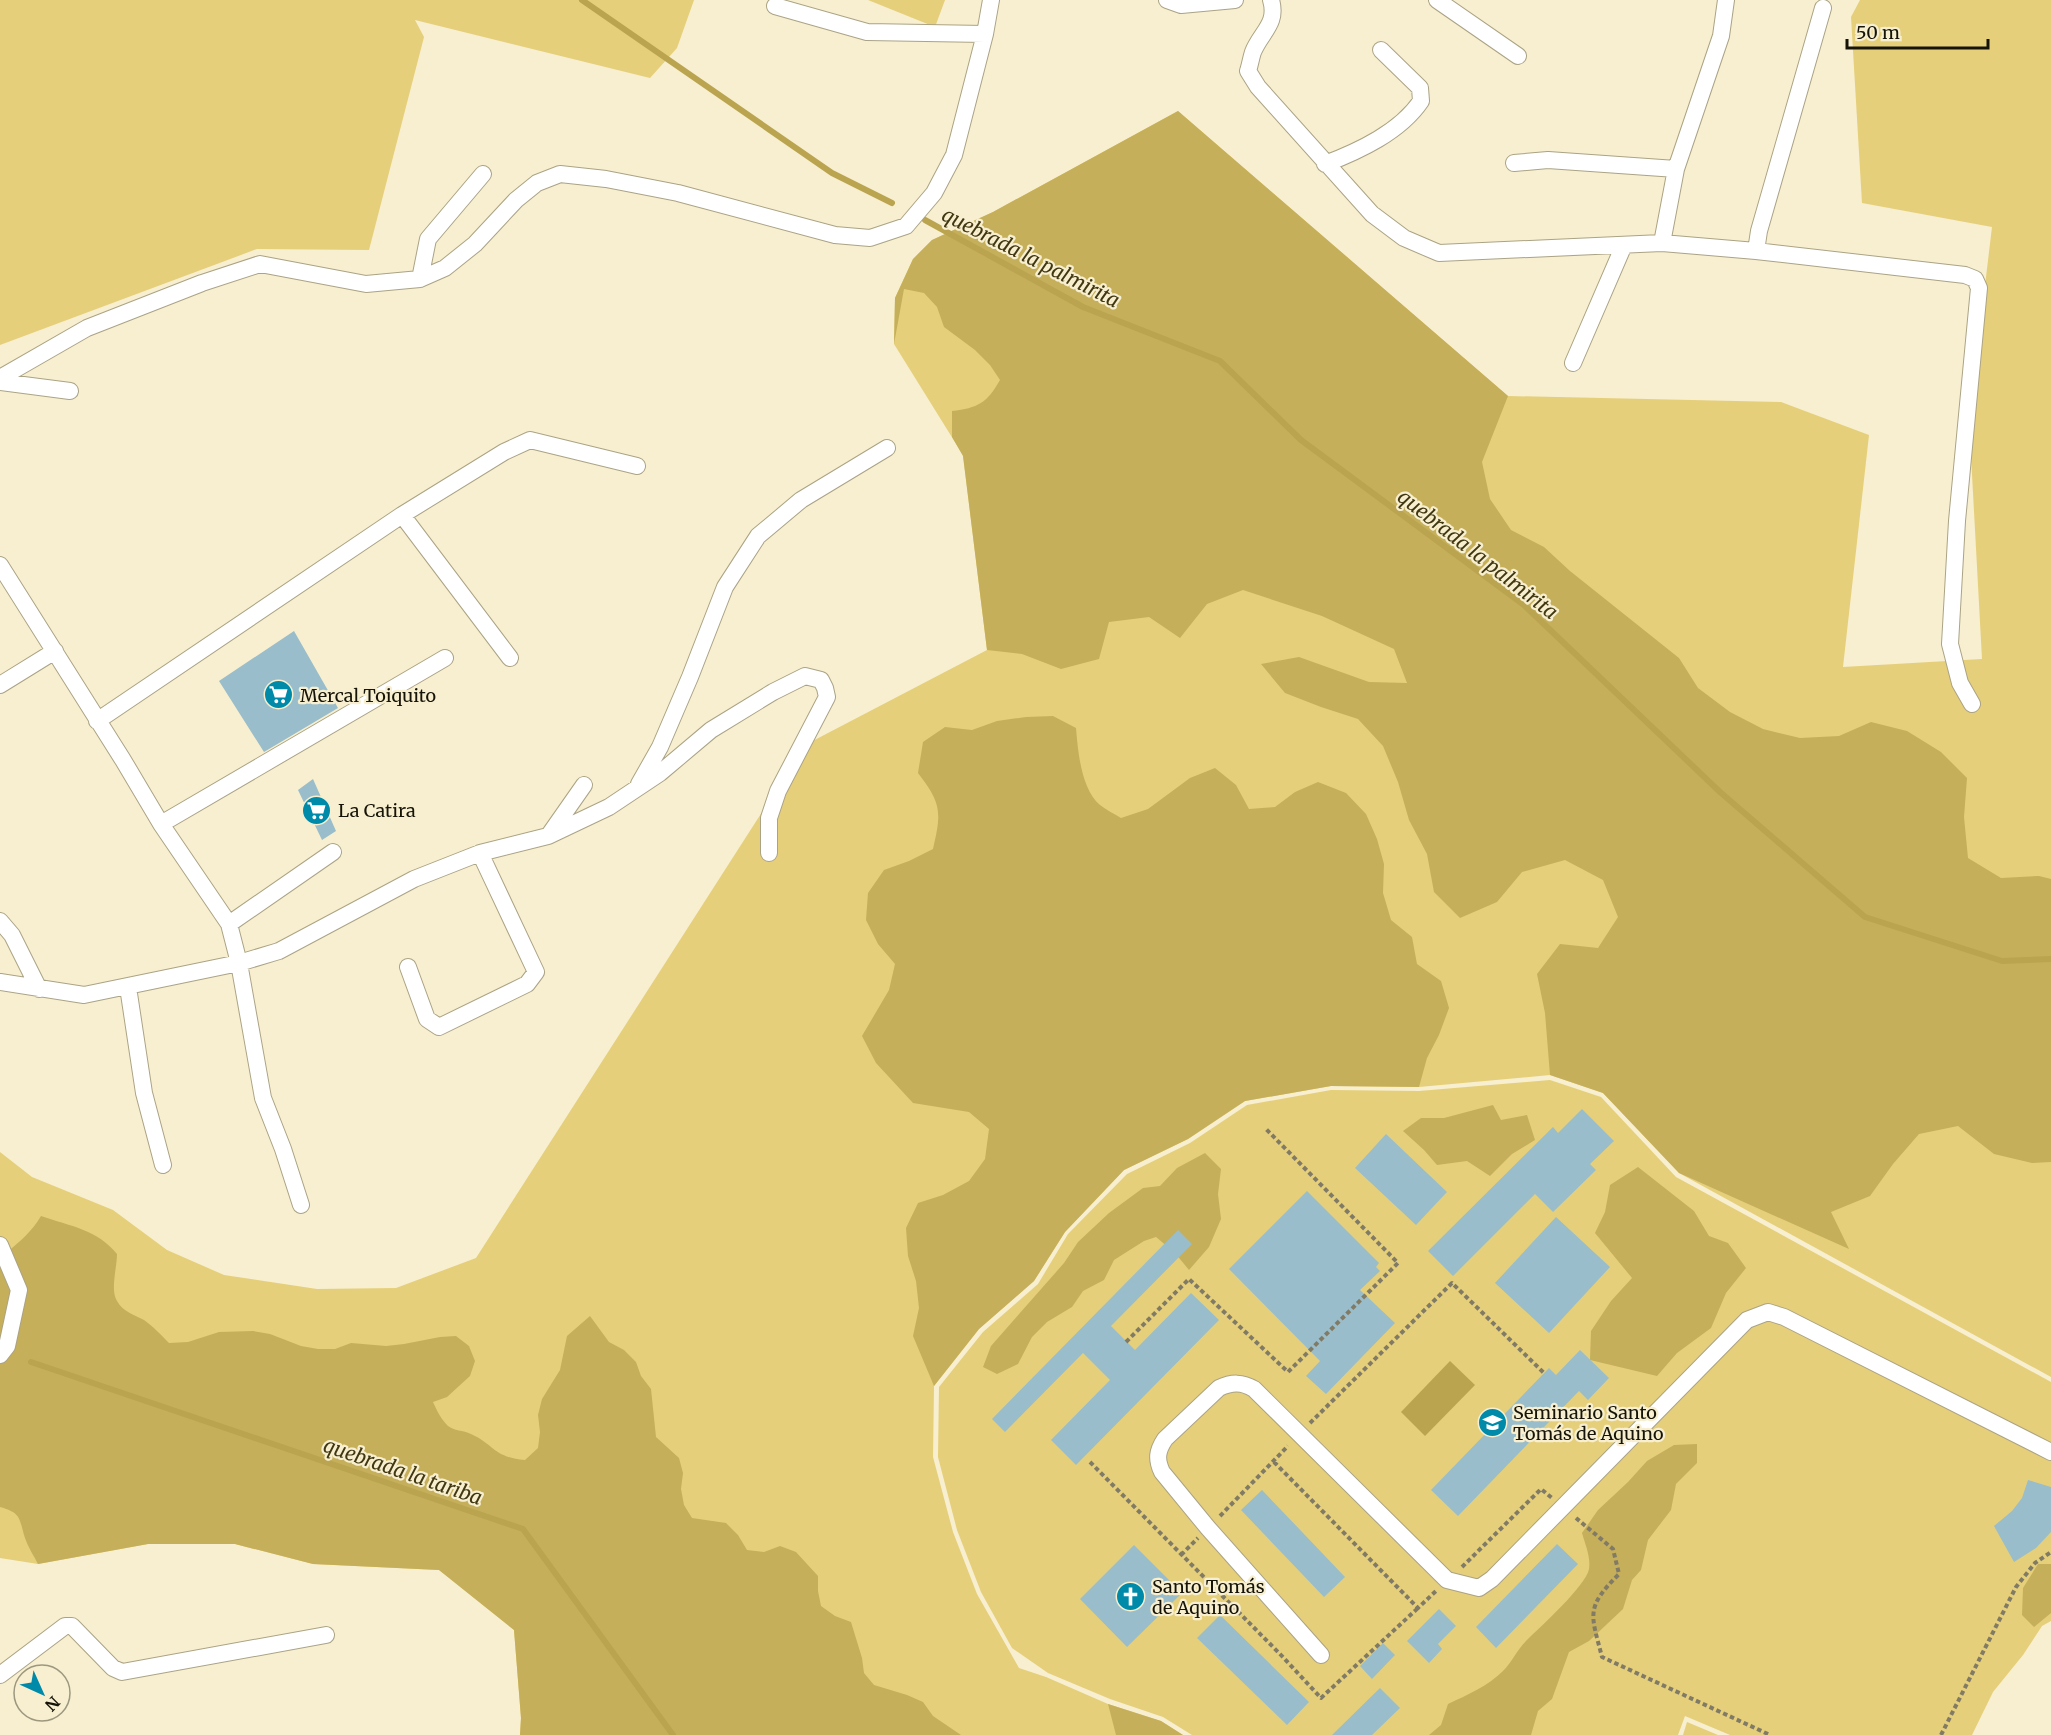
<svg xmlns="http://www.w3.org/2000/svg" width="2051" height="1735" font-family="Merriweather,serif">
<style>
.green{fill:#e5cf7a}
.forest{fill:#c5af5a}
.water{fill:#baa44f}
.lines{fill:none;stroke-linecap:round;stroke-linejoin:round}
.stream{stroke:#baa44f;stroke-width:6}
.building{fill:#99bdca}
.minor-casing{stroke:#aba385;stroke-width:18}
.path{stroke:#817b66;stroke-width:4;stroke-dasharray:4.5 3;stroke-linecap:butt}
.minor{stroke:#fff;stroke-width:16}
.labels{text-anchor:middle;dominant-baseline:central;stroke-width:4.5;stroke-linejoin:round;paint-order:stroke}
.poi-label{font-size:18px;fill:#161308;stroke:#f7efcf;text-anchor:start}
.water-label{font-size:20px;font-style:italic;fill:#413812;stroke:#f7efcf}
</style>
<rect width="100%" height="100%" fill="#f7efcf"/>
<path class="green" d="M0 0H694L677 48 650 78 415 20 424 37 369 250 257 249 0 345Z
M868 0H945L935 27Z
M1860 0H2051V1377L1679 1173 1603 1093 1550 1075 1419 1087 1331 1086 1245 1101 1188 1139 1124 1170 1065 1232 1034 1281 979 1329 934 1386 933 1457 953 1532 977 1594 1019 1668 1046 1677 1108 1704 1161 1721 1183 1735H520L521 1718 514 1630 439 1570 313 1564 235 1544H148L38 1564 0 1558V1152L32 1177 113 1210 167 1250 224 1275 317 1289 396 1288 476 1258 805 745 987 650 963 455 894 344 895 298 913 259 932 240 993 212 1178 111 1508 396 1781 402 1869 435 1843 667 1982 659 1969 419 1992 227 1862 203 1851 17Z
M1550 1080 1601 1097 1676 1177 2051 1382V1621L2042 1626 2023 1655 1993 1692 1972 1735H1730L1685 1716 1678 1735H1192L1163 1717 1110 1699 1048 1673 1012 1648 981 1592 957 1530 938 1457 939 1387 983 1332 1038 1284 1068 1234 1127 1174 1190 1143 1247 1105 1331 1090 1419 1091Z
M1687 1722 1718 1735H1683Z"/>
<path class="forest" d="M1178 111 1508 396 1482 462 1490 499 1511 530 1544 547 1570 571 1679 658 1698 688 1730 712 1763 729 1800 738 1839 736 1871 722 1907 731 1941 752 1967 778 1964 817 1968 858 2001 878 2039 876 2051 879V1162L2032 1163 1994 1154 1958 1126 1919 1134 1893 1164 1870 1196 1831 1212 1849 1249 1679 1173 1603 1093 1550 1075 1545 1013 1537 974 1560 944 1598 948 1618 917 1603 880 1565 860 1522 872 1497 902 1460 918 1434 892 1427 854 1409 820 1398 782 1383 746 1358 719 1321 707 1285 693 1261 664 1299 657 1369 682 1407 683 1394 649 1322 616 1243 590 1207 604 1180 638 1149 617 1109 622 1099 659 1061 669 1022 654 987 650 963 456 952 437V411C978 408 987 403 1000 380L990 365 975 350 944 327 937 307 924 293 904 289 894 344 895 298 913 259 932 240 993 212Z
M1053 716 1076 728C1078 751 1081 789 1100 805 1106 810 1115 814 1121 818L1148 809 1190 778 1215 768 1236 785 1249 809 1275 807 1295 792 1318 782 1346 793 1366 814 1377 839 1384 864 1383 893 1391 920 1412 937 1417 964 1441 981 1449 1008 1439 1035 1427 1058 1419 1087 1331 1086 1245 1101 1188 1139 1124 1170 1065 1232 1034 1281 979 1329 934 1386 913 1336 919 1308 916 1281 908 1256 906 1228 918 1203 943 1195 969 1181 985 1159 989 1129 969 1112 913 1103 876 1063 862 1036 889 990 895 964 878 944 866 920 868 893 884 870 909 861 933 849C942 811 941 803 918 773L923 742 945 727 972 730 997 721 1026 717Z
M1493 1105 1501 1120 1527 1115 1535 1140 1512 1154 1490 1176 1467 1161 1437 1165 1424 1150 1403 1131 1421 1118H1444Z
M1205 1153 1221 1169 1218 1194 1221 1219 1209 1247 1189 1270 1175 1253 1156 1237 1144 1241 1114 1260 1104 1280 1083 1291 1072 1307 1047 1322 1032 1337 1018 1364 997 1374 983 1367 991 1346 1064 1263 1078 1242 1109 1213 1143 1188 1160 1186 1177 1168Z
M1638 1167 1694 1211 1709 1236 1728 1243 1746 1268 1726 1293 1711 1328 1677 1353 1657 1376 1590 1360 1591 1331 1611 1301 1632 1278 1595 1233 1605 1212 1610 1185Z
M41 1216C70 1226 98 1230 117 1254 117 1268 110 1290 117 1301 123 1312 135 1315 144 1320 154 1327 161 1335 169 1343L188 1342 219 1332 253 1331 270 1334 301 1346 318 1349H335L351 1343 386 1346 404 1344 440 1337 456 1336 469 1346 475 1361 470 1376 447 1397 433 1402C437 1411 441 1419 448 1426 454 1431 463 1430 471 1434 495 1445 493 1457 525 1460L538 1448 540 1432 538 1415 542 1399 560 1370 567 1336 590 1316 609 1342 624 1350 636 1362 641 1376 651 1389 656 1437 679 1458 683 1473 681 1489 684 1505 692 1518 726 1523 738 1535 747 1550 764 1552 780 1546 796 1552 818 1576V1591L821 1606 835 1616 851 1622 862 1658 864 1673 874 1685 907 1695 923 1702 933 1716 961 1735H520L521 1718 514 1630 439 1570 313 1564 235 1544H148L38 1564C34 1556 28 1547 25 1538 19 1519 22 1513 0 1507V1251L7 1252C21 1241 32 1231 41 1216Z
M1697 1444V1463L1676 1484 1671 1510 1648 1540 1641 1570 1632 1580 1623 1609 1589 1641 1569 1652 1552 1699 1538 1711 1531 1735H1429L1441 1725 1448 1704C1467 1695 1488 1686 1503 1671 1512 1662 1517 1650 1526 1641 1539 1628 1586 1586 1589 1569 1591 1557 1585 1544 1582 1533L1598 1510 1628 1482 1647 1461 1674 1445Z
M2038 1564H2051V1613L2034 1627 2022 1615 2023 1588Z
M1108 1704 1161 1721 1183 1735H1116Z"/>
<path class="water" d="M1450 1361 1475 1385 1425 1436 1401 1412Z"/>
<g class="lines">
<path class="stream" d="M582 0 832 173 892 203
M925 220 1083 307 1220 361 1301 440 1524 605 1720 792 1865 917 2002 961 2051 959
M31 1362 523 1529 673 1735"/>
</g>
<path class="building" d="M294 631 338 708 264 752 219 681Z
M313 779 336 831 322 840 298 790Z
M1582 1109 1614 1141 1590 1164 1596 1170 1553 1212 1535 1194 1453 1276 1428 1251 1553 1127 1558 1133Z
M1386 1134 1447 1192 1416 1225 1355 1168Z
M1307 1191 1379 1263 1376 1267 1380 1271 1360 1290 1395 1323 1326 1394 1306 1376 1320 1361 1229 1269Z
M1556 1217 1610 1267 1549 1333 1495 1283Z
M1178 1230 1192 1244 1111 1326 1135 1350 1191 1293 1219 1320 1076 1465 1051 1440 1110 1380 1083 1353 1005 1432 992 1419Z
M1580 1350 1609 1378 1588 1400 1579 1391 1458 1516 1431 1490 1549 1368 1556 1375Z
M2028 1480 2051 1487V1532L2036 1548 2014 1562 1994 1526 2012 1511 2022 1498Z
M1262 1490 1345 1577 1324 1597 1241 1510Z
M1557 1544 1578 1564 1496 1648 1476 1627Z
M1134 1545 1182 1593 1127 1647 1080 1599Z
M1439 1609 1456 1626 1438 1644 1442 1649 1429 1663 1407 1641Z
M1220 1615 1309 1702 1287 1725 1197 1638Z
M1383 1643 1395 1655 1372 1679 1360 1666Z
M1380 1688 1400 1708 1372 1735H1332Z"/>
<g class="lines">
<defs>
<path id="minor" d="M1167 0 1181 5 1235 0
M1271 0C1278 24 1261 32 1253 52 1251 58 1250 65 1248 71L1258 87 1372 214 1404 238 1439 253 1662 243
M1437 0 1518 56
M1726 0 1721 36 1676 169 1662 243 1756 251 1965 275 1975 279 1979 288 1957 521 1950 644 1960 683 1972 704
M775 6 867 32 985 34 991 0
M1514 163 1548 160 1676 169
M1325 164C1359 151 1400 132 1421 101L1420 88 1381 50
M1756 251 1759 231 1823 8
M420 279 428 239 483 174
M1573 363 1624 245
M0 378 87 328 202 283 260 264 366 284 420 279 445 268 475 244 516 200 537 183 560 174 606 179 678 193 835 235 870 238 906 226 934 193 954 155 985 34
M0 382 70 391
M402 515 510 658
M0 565 123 760 161 824 229 924 239 963 263 1098 283 1149 301 1205
M0 685 55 651
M97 721 402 515 504 452 530 440 637 466
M639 784 660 747 690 677 725 587 758 536 801 500 887 448
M161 824 445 658
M549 835 584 785
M0 921 12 935 39 989
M229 924 333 852
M408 967 427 1019 439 1027 527 984 536 972 480 853
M0 982 84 995 239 963 279 951 414 879 480 853 548 836 609 807 660 773 711 730 773 692 805 676 821 680 825 688 827 697 778 791 769 818V853
M128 987 144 1093 163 1165
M0 1245 19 1290 7 1346 0 1355
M1321 1655 1208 1528 1162 1472C1156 1459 1157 1451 1165 1439L1219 1388C1232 1382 1242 1382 1254 1389L1447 1580 1479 1588 1492 1579 1747 1320 1768 1312 1784 1317 2051 1452
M0 1675 65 1626H72L113 1668 122 1672 326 1635"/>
</defs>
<use href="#minor" class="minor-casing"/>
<path class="path" d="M1126 1342 1189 1279 1288 1372 1398 1263 1266 1129
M1310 1423 1452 1283 1544 1373
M1090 1462 1280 1654 1321 1698 1418 1608
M1274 1462 1418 1608 1437 1590
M1220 1516 1288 1446
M1576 1518 1613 1549 1619 1574C1585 1608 1591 1614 1602 1657L1770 1735
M1181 1555 1198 1538
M1462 1567 1541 1489 1552 1498
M1941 1735 2016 1587 2035 1563 2051 1552"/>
<use href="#minor" class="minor"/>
</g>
<defs>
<symbol id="supermarket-disc" viewBox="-11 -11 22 22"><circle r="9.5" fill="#008aaa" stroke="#f7efcf"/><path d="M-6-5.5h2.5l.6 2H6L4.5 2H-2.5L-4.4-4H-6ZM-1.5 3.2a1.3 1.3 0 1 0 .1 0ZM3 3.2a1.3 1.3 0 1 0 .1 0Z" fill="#fff"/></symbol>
<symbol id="university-disc" viewBox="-11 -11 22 22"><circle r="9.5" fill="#008aaa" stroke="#f7efcf"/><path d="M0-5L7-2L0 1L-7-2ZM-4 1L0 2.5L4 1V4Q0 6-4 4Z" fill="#fff"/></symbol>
<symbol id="church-disc" viewBox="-11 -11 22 22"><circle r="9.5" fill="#008aaa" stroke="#f7efcf"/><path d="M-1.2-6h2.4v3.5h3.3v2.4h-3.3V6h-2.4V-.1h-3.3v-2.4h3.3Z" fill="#fff"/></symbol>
</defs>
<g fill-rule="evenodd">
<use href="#supermarket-disc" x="262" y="678" width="33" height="33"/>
<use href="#supermarket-disc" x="300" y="794" width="33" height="33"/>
<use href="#university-disc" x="1476" y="1406" width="33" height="33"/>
<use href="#church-disc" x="1114" y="1580" width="33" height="33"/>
</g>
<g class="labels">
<g class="poi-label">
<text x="300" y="695">Mercal Toiquito</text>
<text x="338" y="810">La Catira</text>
<text x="1513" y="1412">Seminario Santo<tspan x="1513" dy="21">Tomás de Aquino</tspan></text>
<text x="1152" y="1586">Santo Tomás<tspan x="1152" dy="21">de Aquino</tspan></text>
</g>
<g class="water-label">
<text transform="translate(1031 257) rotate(27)">quebrada la palmirita</text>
<text transform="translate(1478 554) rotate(38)">quebrada la palmirita</text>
<text transform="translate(403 1471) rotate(19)">quebrada la tariba</text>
</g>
</g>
<g transform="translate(42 1693) rotate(135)"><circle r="28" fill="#f7efcf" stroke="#9d977f" stroke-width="1.5"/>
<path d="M0-4.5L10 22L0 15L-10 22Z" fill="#008aaa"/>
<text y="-9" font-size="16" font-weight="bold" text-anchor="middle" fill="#161308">N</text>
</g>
<path d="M1847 39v9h141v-9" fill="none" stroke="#161308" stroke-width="3"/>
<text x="1856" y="39" font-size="18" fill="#161308" stroke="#f7efcf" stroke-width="4.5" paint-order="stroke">50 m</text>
</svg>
